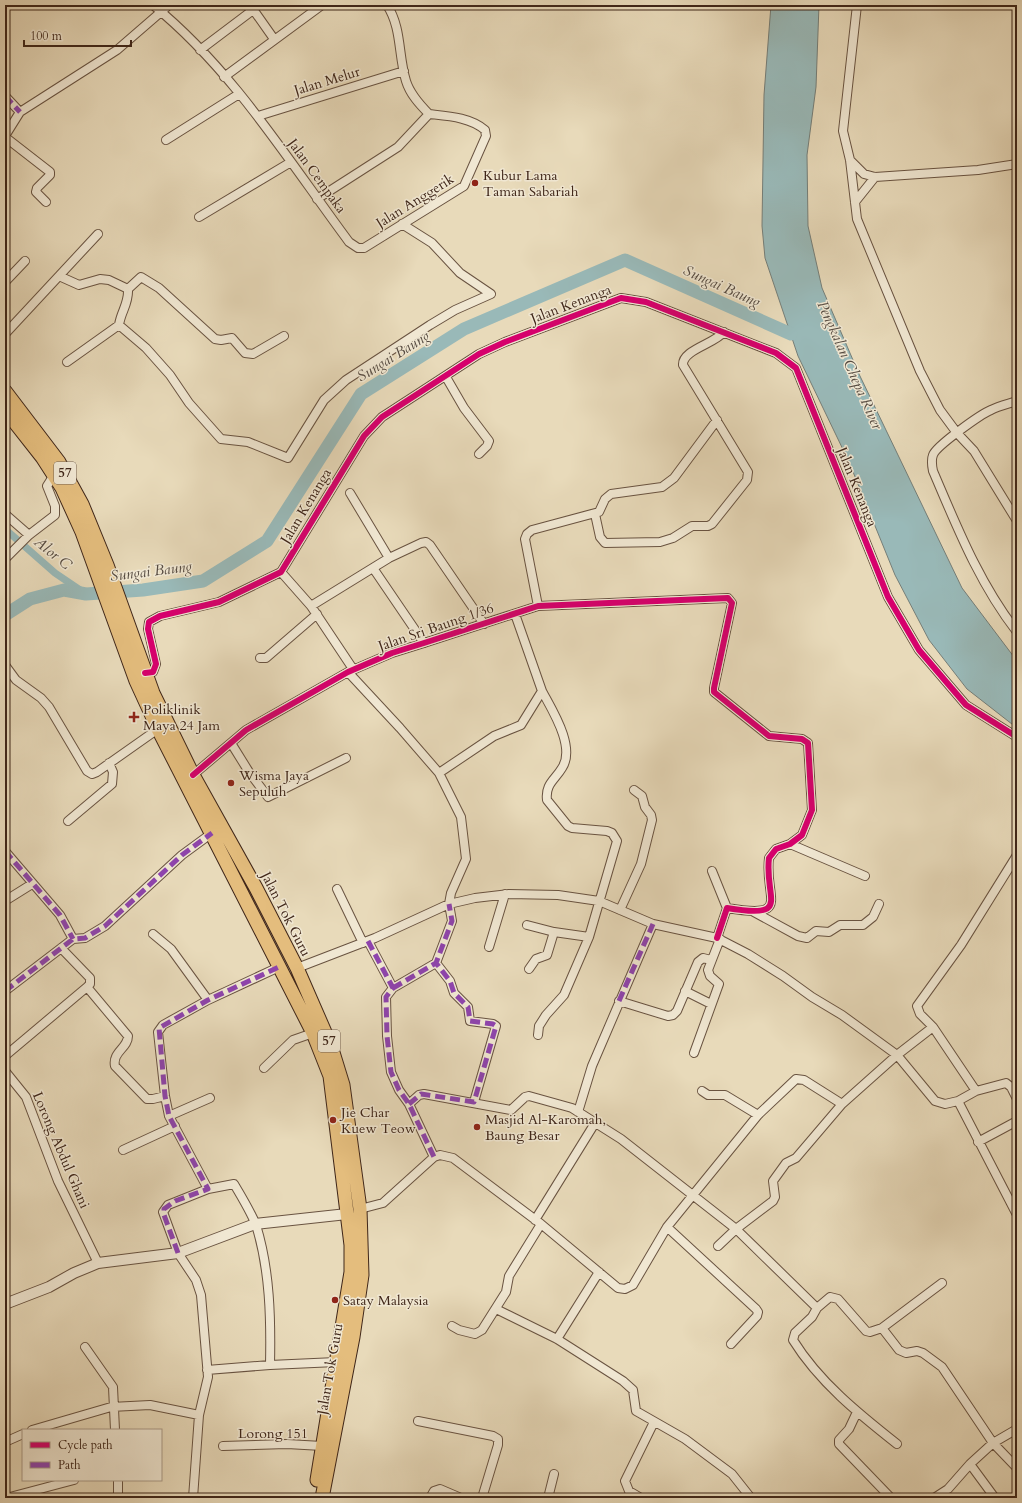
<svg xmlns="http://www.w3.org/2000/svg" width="1022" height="1503" font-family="Cardo,serif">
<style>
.water{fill:#99b9b8;stroke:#757e78}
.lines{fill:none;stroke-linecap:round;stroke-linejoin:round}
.canal{stroke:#99b9b8;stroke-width:7}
.river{stroke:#99b9b8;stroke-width:13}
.minor-casing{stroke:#695341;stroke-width:10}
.tertiary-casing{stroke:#695341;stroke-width:12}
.primary-casing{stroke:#3f2619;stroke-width:15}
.minor{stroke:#f0e7d2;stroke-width:8}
.tertiary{stroke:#f0e7d2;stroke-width:10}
.primary{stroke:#e4bd7d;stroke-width:13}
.quiet{stroke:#8e44ad;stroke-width:5;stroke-dasharray:10 5;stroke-linecap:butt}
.cycleway-casing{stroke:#f0e7d2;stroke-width:8}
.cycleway{stroke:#d6006c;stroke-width:6}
.poi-dot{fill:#8f2418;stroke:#f0e7d2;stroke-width:1.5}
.labels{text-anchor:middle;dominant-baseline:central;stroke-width:3;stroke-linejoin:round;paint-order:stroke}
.shield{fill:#f0e7d2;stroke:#746050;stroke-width:1}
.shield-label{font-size:13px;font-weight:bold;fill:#3f2619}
.street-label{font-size:14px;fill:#3f2619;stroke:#f0e7d2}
.poi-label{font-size:14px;fill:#3f2619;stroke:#f0e7d2;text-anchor:start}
.water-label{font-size:15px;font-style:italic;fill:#564b41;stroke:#f0e7d2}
</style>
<rect width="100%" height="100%" fill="#e8daba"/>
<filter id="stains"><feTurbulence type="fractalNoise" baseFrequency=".005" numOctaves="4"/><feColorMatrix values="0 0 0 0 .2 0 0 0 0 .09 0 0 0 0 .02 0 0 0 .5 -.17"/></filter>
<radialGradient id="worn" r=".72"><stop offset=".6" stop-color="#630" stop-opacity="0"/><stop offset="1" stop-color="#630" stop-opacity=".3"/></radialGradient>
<path class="water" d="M771 5H819L816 87 807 155 808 226 822 288 859 374 962 588 1017 661V728L967 689 929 640 895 575 849 462 798 356 765 258 762 226 764 95Z"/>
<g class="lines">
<path class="canal" d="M5 529 55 573 86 594"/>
<path class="river" d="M5 615 30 599 64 590 86 594 143 590 203 581 267 541 361 394 464 329 625 260 791 334"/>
<defs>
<path id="minor" d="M153 5C233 70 288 160 349 242L358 248H364L464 186 486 136 485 130C470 117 447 116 429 114
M250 5 274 39
M387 5C402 28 398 55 406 81 410 94 419 104 429 114
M857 5 843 131 850 160 857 219 920 371 940 410 957 433 974 451 1017 521
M200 50 253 10
M224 77 322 5
M5 96 20 112
M258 116 404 71
M5 136 20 112 117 50 169 5
M5 137 50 172V175L37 188 36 192 46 202
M166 140 239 94
M850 160 864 174 875 177 978 170 1017 164
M317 199 398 147 429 114
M855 202 875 177
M199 217 291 162
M59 276 79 285 100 279 109 280 128 289
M5 282 25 261
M5 334 98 234
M284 336 253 354 245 353 232 338 221 340 215 339 159 288 141 277 128 289C129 304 121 311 119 325L146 348 170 375 189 403 221 439 248 442 288 458 324 400 346 380 430 325 455 310 491 294 460 273 432 243 402 224
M67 362 119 325
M446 377 464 408 489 441 487 446 479 454
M1017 401C1008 404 999 406 991 410 981 414 936 446 933 455 931 460 932 466 933 471 957 527 979 583 1017 632
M350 493 389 558
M5 514 29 535
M595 514 600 537 605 543 660 542 673 538 692 526H708L712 524 747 480 748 472 683 365C682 350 714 344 724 332
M5 559 29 535 55 515V506L47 486 54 475
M373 568 424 643
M281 572 311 606 353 669
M311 606 389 558 421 543 426 542 430 545 484 624
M538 606 525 539 527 534 532 530 599 512 605 499 611 494 662 487 674 478 717 420
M260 658H266L317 614
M5 665 16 680 41 698 49 707 87 771 92 774 97 772 158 729
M348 672 400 728 439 773 461 817 466 859 451 893 449 904 452 921 436 963 450 981 454 993 468 1007 470 1021 493 1024 496 1026 474 1102
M145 673 153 672 156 664 148 629 149 622 160 616 219 602 281 572 364 436 382 417 479 354 505 342 621 298 646 302 776 353 796 368 888 597 919 650 966 705 1017 737
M231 743 249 772 268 797 346 758
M439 773 494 736 521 725 542 691 515 614
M193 775 246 730 348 672 392 653 424 643 538 606 728 598 732 603 714 688V692L769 736 802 739 808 743 812 810 802 835 790 844 776 849 769 858C764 899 793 919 727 908L717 938
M68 821 112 784 113 772 109 763
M790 844 865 876
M5 851 60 915 73 939
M1017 855 961 945 917 1006 920 1014 933 1027 976 1091 958 1101 1017 1215
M712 871 727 908
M337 889 363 943
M8 899 32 884
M620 910 641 864 652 820 651 815 645 807 642 796 634 790
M754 912 798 936 807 938 816 931 829 932 840 925H863L873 917 879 904
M527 925 554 932 589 937
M153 934 171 949 208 1000
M368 941 393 988 386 997 387 1036 391 1072 399 1090 409 1104 434 1157
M489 947 505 894
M61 948 90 978V984L87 987 128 1036C128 1048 112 1052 115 1066L147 1099H153L165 1096
M297 968 375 938 449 904 475 898 509 894 558 895 599 901 653 924 717 938 748 954 783 976 812 997 842 1015 897 1055 933 1027
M529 969 536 959 547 955 554 932
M393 988 436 963
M5 991 73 939 85 938 105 926 182 855 212 833
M685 991 711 1004
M619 1001 668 1016 673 1015 677 1011 698 962 703 958 711 960
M538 1035 539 1026 546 1015 564 995 589 937 617 841 612 833 607 831 572 828 568 826 547 800C545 784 555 780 562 768 576 747 552 710 542 691
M694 1053 719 984 710 976 708 970 720 939
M5 1056 87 987
M264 1068 293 1040 313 1033
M5 1071 26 1097 58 1181 98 1263
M702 1091 708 1095H725L758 1115
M976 1091 1006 1083 1011 1087 1017 1099
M409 1104 419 1095 424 1094 511 1110 525 1097 529 1096 572 1108 621 1139 736 1229 773 1201 775 1197 773 1181 786 1163 796 1158 842 1104
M578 1112 592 1066 653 924
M169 1116 210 1098
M978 1142 1017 1121
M123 1150 175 1126
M208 1189 234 1184C240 1194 252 1215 256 1225 270 1270 271 1319 270 1365L336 1362
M360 1209 383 1203 434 1157 440 1155 453 1158 541 1224 509 1276 506 1292 482 1330 475 1334 459 1330 452 1326
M535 1220 595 1123
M541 1224 618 1288 625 1289 633 1285 667 1227 758 1115 796 1079 804 1080 842 1104 897 1055 935 1101 945 1104 958 1101
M667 1227 756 1309 758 1312 757 1316 731 1344
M718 1246 736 1229 817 1308
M496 1309 557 1339 623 1381 633 1390 636 1411 685 1439 732 1474 751 1498
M882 1328 942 1283
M557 1339 599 1272
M85 1347 113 1387 115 1430
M207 1370 270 1365
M857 1412 849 1429 839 1440V1444L891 1498
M418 1421 493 1436 498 1439V1445L482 1498
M32 1430 111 1407 150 1405 199 1415
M5 1442 23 1434
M897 1444C859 1414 819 1382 793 1340L795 1333 812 1317 817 1308 830 1297 838 1299 866 1331 870 1332 882 1328 899 1350 906 1353 917 1351 923 1353 942 1367 993 1443 1017 1468
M223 1446 287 1444 322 1446
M970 1464 995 1498
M118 1480V1498
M6 1498 74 1480
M193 1498 199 1415 208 1377 201 1295 196 1280 178 1253 163 1212 168 1205 208 1189 169 1116 165 1096 158 1032 163 1025 208 1000 279 967
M430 1498 434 1491 440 1489 461 1498
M548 1498 554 1474
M641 1498 629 1491 625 1481 654 1422
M934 1498 948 1489 970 1464 993 1443 1017 1429"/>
<path id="tertiary" d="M5 1304 49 1287 74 1273 98 1263 178 1253 255 1224 347 1214"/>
<path id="primary" d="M5 391 59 462 82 504 107 565 153 693 193 775 256 888 297 968 331 1046 343 1085 360 1209 362 1275 353 1337 322 1498
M5 410 42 457 62 488 82 532 136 681 158 729 313 1033 330 1076 351 1245V1272L317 1480"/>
</defs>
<use href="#minor" class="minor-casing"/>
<use href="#tertiary" class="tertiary-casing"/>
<use href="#primary" class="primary-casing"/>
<use href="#minor" class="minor"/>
<use href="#tertiary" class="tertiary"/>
<use href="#primary" class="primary"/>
<path class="quiet" d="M5 96 20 112
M5 851 60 915 73 939
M368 941 393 988 386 997 387 1036 391 1072 399 1090 409 1104 434 1157
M393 988 436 963
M5 991 73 939 85 938 105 926 182 855 212 833
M619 1001 653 924
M409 1104 421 1094 474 1102 496 1026 493 1024 470 1021 468 1007 454 993 450 981 436 963 452 921 449 904
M178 1253 164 1215V1209L175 1201 208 1189 169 1116 165 1096 159 1028 208 1000 279 967"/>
<defs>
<path id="cycleway" d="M145 673 153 672 156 664 148 629 149 622 160 616 219 602 281 572 364 436 382 417 479 354 505 342 621 298 646 302 776 353 796 368 888 597 919 650 966 705 1017 737
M193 775 246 730 348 672 392 653 424 643 538 606 728 598 732 603 714 688V692L769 736 802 739 808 743 812 810 802 835 790 844 776 849 769 858C764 899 793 919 727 908L717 938"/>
</defs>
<use href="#cycleway" class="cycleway-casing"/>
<use href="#cycleway" class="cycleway"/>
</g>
<g class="poi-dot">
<circle cx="475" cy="183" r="4"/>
<path d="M132 711h4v4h4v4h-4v4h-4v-4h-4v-4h4z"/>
<circle cx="231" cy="783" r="4"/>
<circle cx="333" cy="1120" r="4"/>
<circle cx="477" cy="1127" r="4"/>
<circle cx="335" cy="1300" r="4"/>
</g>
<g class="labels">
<g class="shield">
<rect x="54" y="462" width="22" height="22" rx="3"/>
<rect x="318" y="1030" width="22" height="22" rx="3"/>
</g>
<g class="shield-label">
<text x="65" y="473">57</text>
<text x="329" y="1041">57</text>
</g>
<g class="street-label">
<text transform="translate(327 81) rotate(-17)">Jalan Melur</text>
<text transform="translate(317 176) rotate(54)">Jalan Cempaka</text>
<text transform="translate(415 201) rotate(-32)">Jalan Anggerik</text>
<text transform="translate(571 304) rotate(-21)">Jalan Kenanga</text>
<text transform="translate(857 487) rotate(68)">Jalan Kenanga</text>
<text transform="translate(306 506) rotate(-59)">Jalan Kenanga</text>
<text transform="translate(436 627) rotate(-19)">Jalan Sri Baung 1/36</text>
<text transform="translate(286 914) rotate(63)">Jalan Tok Guru</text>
<text transform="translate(61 1150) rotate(67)">Lorong Abdul Ghani</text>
<text transform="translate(330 1369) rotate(-80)">Jalan Tok Guru</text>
<text x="273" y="1433">Lorong 151</text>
</g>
<g class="poi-label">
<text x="483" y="175">Kubur Lama<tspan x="483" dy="16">Taman Sabariah</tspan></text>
<text x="143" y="709">Poliklinik<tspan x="143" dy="16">Maya 24 Jam</tspan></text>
<text x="239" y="775">Wisma Jaya<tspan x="239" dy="16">Sepuluh</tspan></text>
<text x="341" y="1112">Jie Char<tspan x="341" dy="16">Kuew Teow</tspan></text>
<text x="485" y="1119">Masjid Al-Karomah,<tspan x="485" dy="16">Baung Besar</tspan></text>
<text x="343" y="1300">Satay Malaysia</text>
</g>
<g class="water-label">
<text transform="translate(722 286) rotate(24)">Sungai Baung</text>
<text transform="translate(393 356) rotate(-32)">Sungai Baung</text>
<text transform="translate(850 365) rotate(66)">Pengkalan Chepa River</text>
<text transform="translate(53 553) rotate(39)">Alor C</text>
<text transform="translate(151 571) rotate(-7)">Sungai Baung</text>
</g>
</g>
<rect width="1022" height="1503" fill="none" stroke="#e8daba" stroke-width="20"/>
<rect x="6" y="6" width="1010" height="1491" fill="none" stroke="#3f2619" stroke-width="2"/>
<rect x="10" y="10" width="1002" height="1483" fill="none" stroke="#3f2619"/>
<rect x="22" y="1429" width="140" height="52" fill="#f0e7d2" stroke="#a99a88"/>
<rect x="30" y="1442" width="20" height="6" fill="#d6006c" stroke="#a99a88"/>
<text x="58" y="1449" font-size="12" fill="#3f2619">Cycle path</text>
<rect x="30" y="1462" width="20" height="6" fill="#8e44ad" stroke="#a99a88"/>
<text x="58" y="1469" font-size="12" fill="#3f2619">Path</text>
<path d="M24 40v6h107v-6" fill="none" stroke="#3f2619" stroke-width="2"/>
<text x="30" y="40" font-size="12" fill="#3f2619" stroke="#f0e7d2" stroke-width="3" paint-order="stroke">100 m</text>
<rect width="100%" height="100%" filter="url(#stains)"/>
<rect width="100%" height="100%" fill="url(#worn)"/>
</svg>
